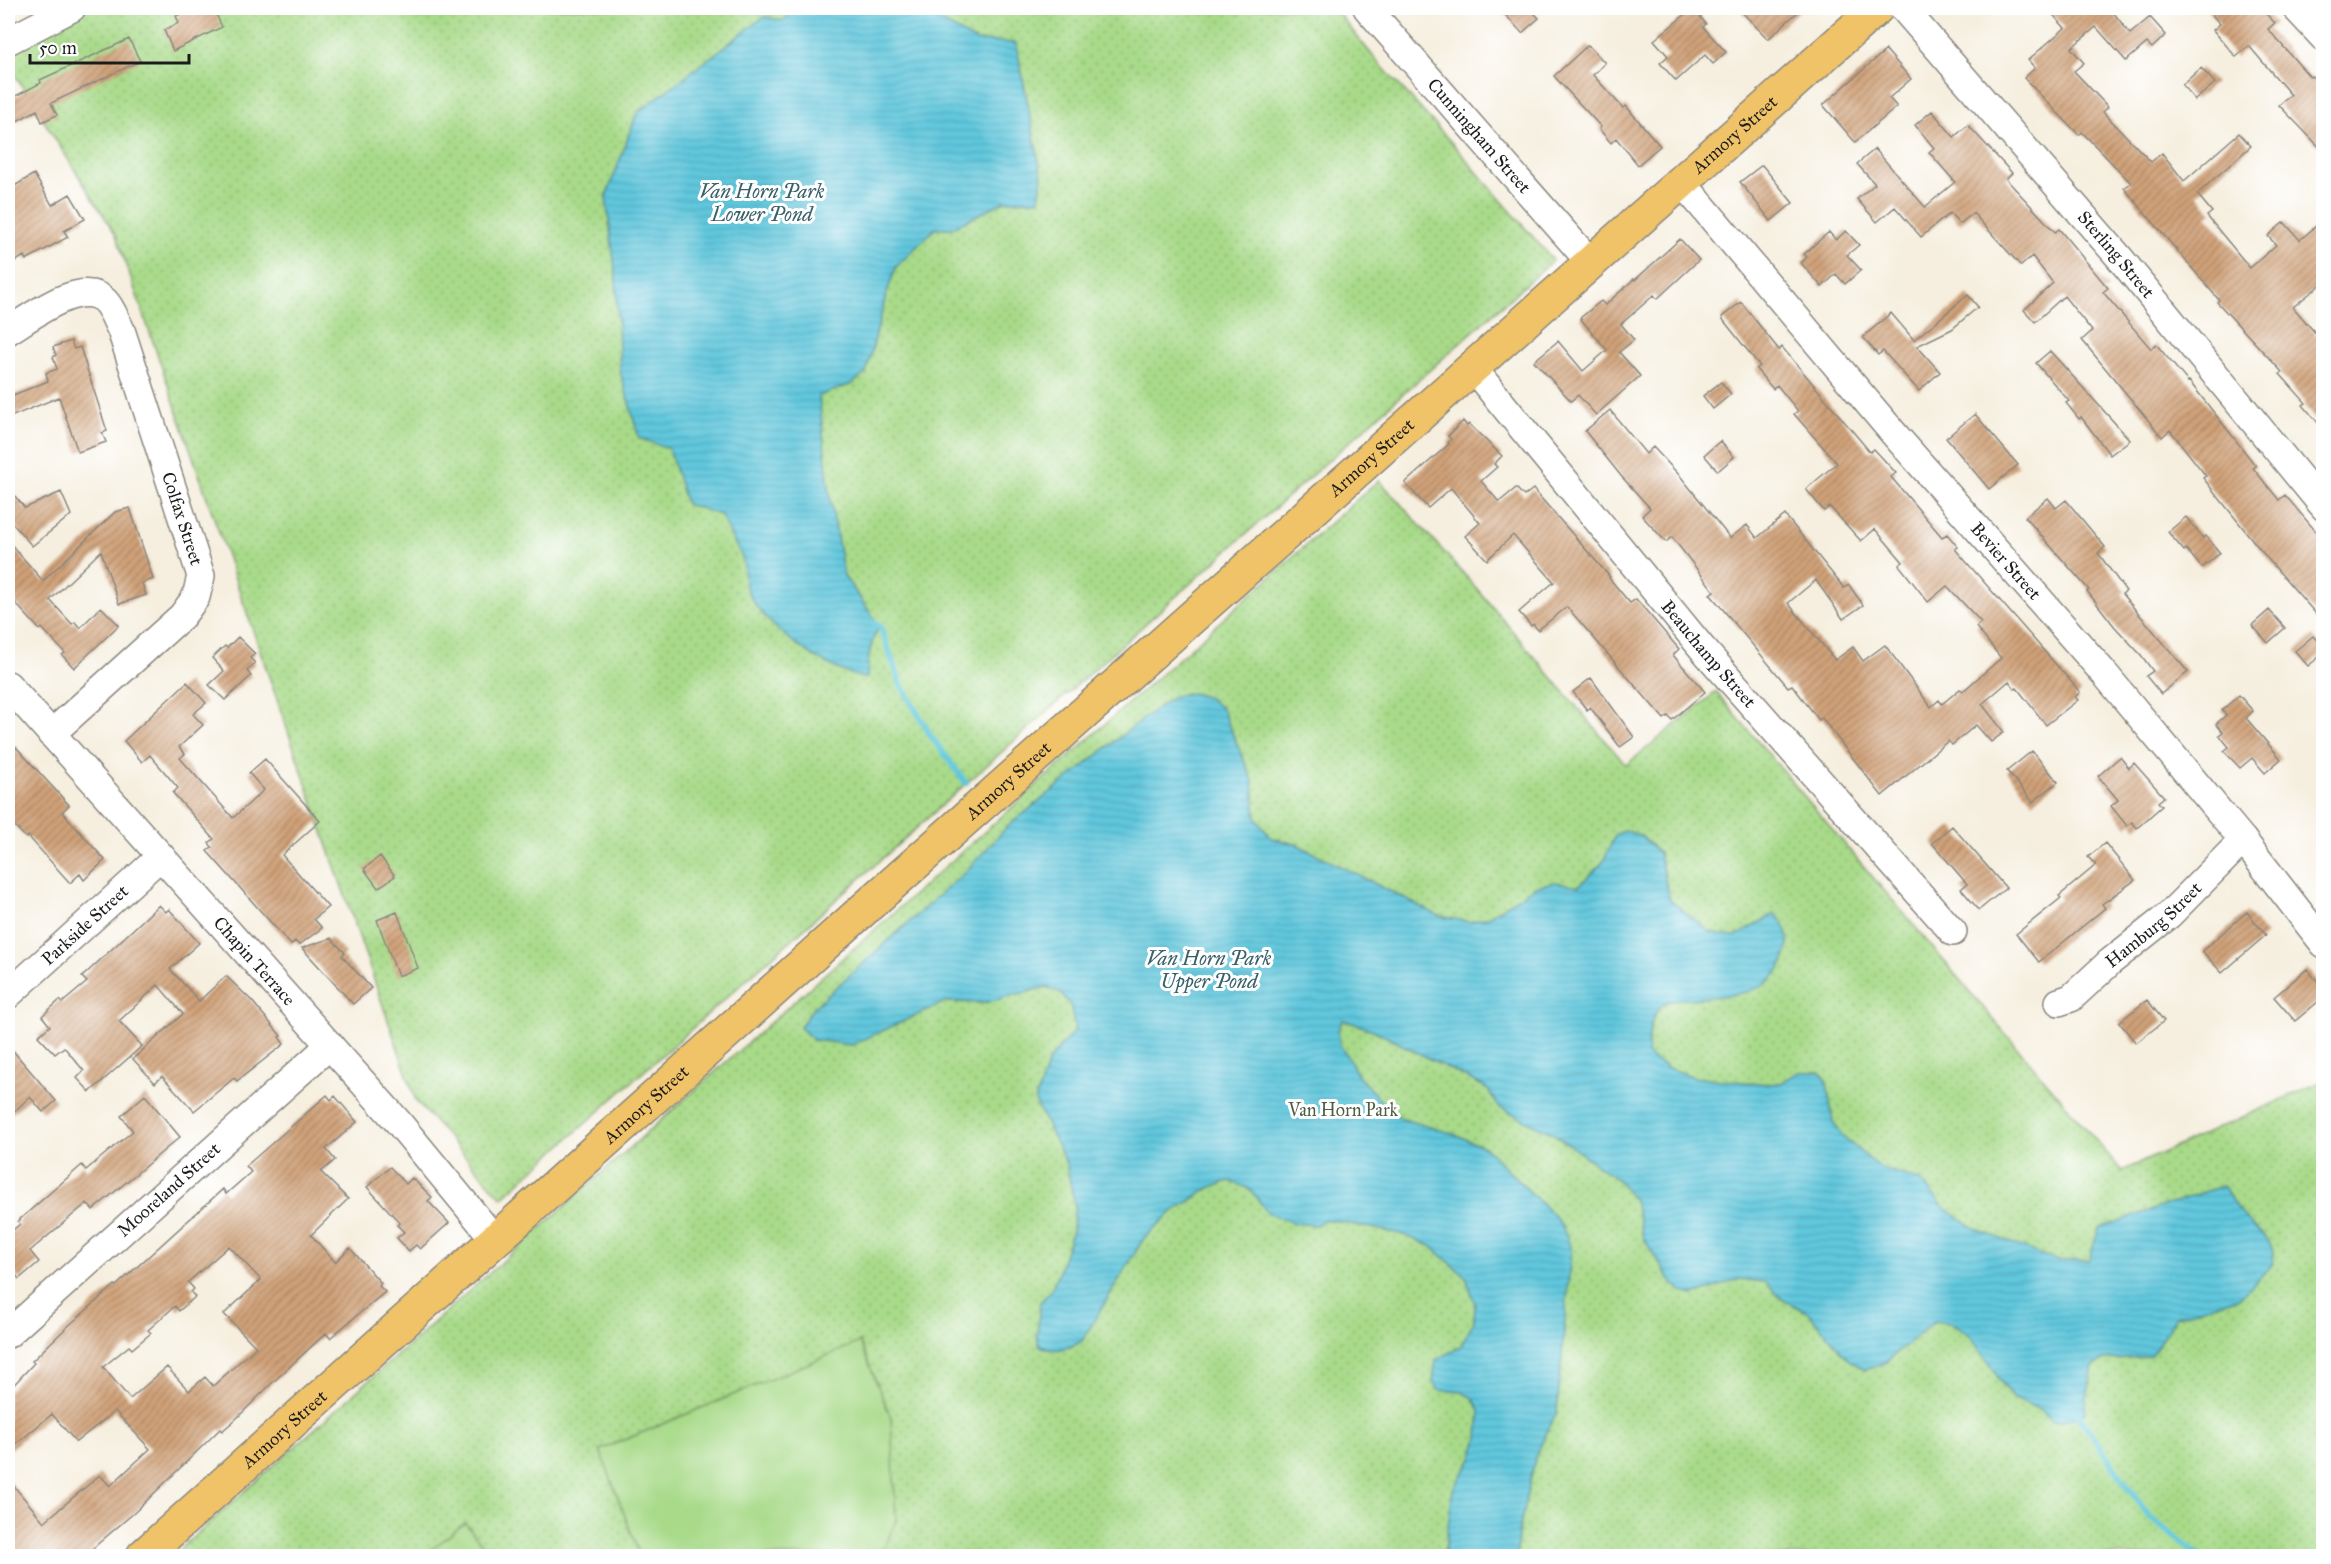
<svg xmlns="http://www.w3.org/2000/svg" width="2331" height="1564" font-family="'IM FELL Great Primer',serif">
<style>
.park{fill:url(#park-dots);stroke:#627b52;stroke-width:1.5}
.pitch{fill:#a8da89;stroke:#627b52;stroke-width:1.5}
.water{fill:url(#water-rules);stroke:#3e727c;stroke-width:1.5}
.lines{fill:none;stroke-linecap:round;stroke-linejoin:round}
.stream{stroke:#61c7dd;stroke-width:6}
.building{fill:url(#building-hatch);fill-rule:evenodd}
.minor-casing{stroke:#89867e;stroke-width:30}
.major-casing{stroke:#89867e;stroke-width:36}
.minor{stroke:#fff;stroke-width:27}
.major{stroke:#f0c369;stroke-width:33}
.labels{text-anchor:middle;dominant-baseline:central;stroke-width:6;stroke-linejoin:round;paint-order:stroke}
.street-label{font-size:18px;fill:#1c1c1c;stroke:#fff}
.park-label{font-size:18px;fill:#4d5e42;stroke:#fff}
.water-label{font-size:20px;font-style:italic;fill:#386069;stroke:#fff}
</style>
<defs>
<pattern id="park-dots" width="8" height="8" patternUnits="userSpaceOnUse" patternTransform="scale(1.5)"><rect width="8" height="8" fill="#a8da89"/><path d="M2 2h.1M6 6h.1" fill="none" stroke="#90ba76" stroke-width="1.8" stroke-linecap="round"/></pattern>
<pattern id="water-rules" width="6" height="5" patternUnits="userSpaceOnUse" patternTransform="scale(1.5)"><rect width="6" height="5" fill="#61c7dd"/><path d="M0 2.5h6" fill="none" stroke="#54aabd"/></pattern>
<pattern id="building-hatch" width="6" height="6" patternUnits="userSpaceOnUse" patternTransform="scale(1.5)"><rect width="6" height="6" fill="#d0a279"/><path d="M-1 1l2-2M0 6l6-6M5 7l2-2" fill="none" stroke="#a88362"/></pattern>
</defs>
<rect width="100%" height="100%" fill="#fff"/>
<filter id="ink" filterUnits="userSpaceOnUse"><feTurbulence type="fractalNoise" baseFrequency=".0167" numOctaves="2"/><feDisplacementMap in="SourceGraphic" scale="12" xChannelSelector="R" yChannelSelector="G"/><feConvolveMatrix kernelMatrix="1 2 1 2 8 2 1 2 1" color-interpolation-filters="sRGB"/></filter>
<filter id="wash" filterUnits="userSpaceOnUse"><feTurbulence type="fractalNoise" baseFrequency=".008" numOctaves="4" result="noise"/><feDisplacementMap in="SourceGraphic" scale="24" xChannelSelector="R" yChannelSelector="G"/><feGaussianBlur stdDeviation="1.35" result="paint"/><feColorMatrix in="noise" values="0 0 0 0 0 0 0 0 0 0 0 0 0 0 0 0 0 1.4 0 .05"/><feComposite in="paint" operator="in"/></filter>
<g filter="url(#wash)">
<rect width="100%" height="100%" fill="#f6efdf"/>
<path class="park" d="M72 8H1334L1377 61 1451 142 1553 260 502 1198 416 1101 116 235 8 64V41Z
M1379 480 1472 583 1626 765 1716 692 2122 1171 2323 1081V1556H172Z"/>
<path class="pitch" d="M860 1342 891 1418 896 1520 881 1556H640L600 1450Z
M465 1523 492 1556H423Z"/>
<path class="water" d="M799 8H926L931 16 976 41 1016 43 1042 177 1039 200 1005 201 952 228H936L901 262 896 267 886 296 866 373 852 384 819 396 830 497 844 576 880 626C869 642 868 660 867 678 831 674 759 625 747 589 743 579 746 567 742 557 735 543 727 530 721 515L686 504 669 449 639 438 620 371 616 277 606 197 637 113 765 16 782 21Z
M1192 693 1209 698 1222 709 1253 781 1256 818 1271 838 1296 844 1439 916 1470 922 1488 917 1536 886 1555 882 1579 886 1603 862 1616 834 1627 831 1641 836 1659 853 1670 900 1709 931 1720 935 1736 936 1775 914C1787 925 1790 935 1787 951 1776 999 1727 995 1687 999 1680 999 1670 999 1665 1003 1648 1015 1650 1034 1647 1053L1651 1058 1668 1068 1698 1078 1768 1084 1781 1083 1799 1072H1820L1827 1083 1833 1122 1844 1138 1879 1167 1921 1181 1945 1208 1978 1230 2058 1261 2089 1260 2099 1228 2222 1186 2244 1217 2268 1240 2274 1253 2272 1265 2240 1297 2176 1316 2151 1356 2104 1360 2093 1367 2084 1414 2057 1422 2051 1420 2042 1410 2012 1398 1969 1334 1948 1322H1934L1886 1362 1865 1370 1849 1360 1808 1312 1783 1300 1765 1282 1739 1279 1694 1295 1682 1292 1672 1283 1644 1239 1634 1200 1619 1181 1554 1134 1499 1107 1489 1091 1481 1085 1373 1030 1343 1020 1338 1030 1340 1045 1360 1078 1382 1102 1402 1119 1454 1134 1486 1148 1557 1219 1567 1236 1571 1251 1557 1412 1536 1455 1518 1534 1517 1556H1444L1453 1489 1472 1459 1478 1438 1480 1410 1473 1398 1462 1392 1439 1390 1433 1382 1436 1360 1460 1347 1474 1321 1475 1304 1466 1277 1431 1246 1401 1234 1326 1219 1316 1225 1293 1223 1268 1213 1250 1189 1230 1181 1211 1187 1171 1213 1144 1238 1082 1341C1068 1349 1053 1354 1039 1345L1037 1336 1040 1302 1050 1292 1057 1277 1072 1232 1075 1206 1066 1163 1035 1101 1049 1060 1075 1030 1071 1007 1061 993 1046 987 984 1003 945 1002 852 1045 813 1040 800 1027 813 1008 965 872 1008 826 1154 710 1175 696Z"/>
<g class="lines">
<path class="stream" d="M873 622 880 626 901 685 931 736 966 783
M2074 1409 2149 1517 2199 1556"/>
</g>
<g id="blocks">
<path class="building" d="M207 8H213L222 27 173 51 164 30 179 23 176 16 190 9 193 14Z
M1499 8H1529L1539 18 1522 33Z
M1693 8 1706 24 1703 27 1726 52 1713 64 1705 55 1676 81 1660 63 1668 56 1654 40Z
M1738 8H1802L1768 39Z
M2047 8H2077L2082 14 2084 13 2079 8H2119L2113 12 2130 34 2150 17 2166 35 2152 48 2147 43 2126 61 2096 27 2071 48 2084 63 2074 71 2108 107 2103 112 2151 162 2162 153 2184 181 2239 133 2251 146 2197 194 2212 212 2207 216 2250 268 2276 245 2268 236 2284 222 2300 240 2324 219V282L2293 307 2324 343V430L2303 405 2306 403 2280 374 2282 372 2217 302 2219 300 2124 188 2131 183 2082 132 2079 135 2024 78 2035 68 2028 60 2065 28Z
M2206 8H2260L2275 23 2268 29 2310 77 2312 76 2324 89V152L2279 105 2291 95 2249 46 2236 57 2213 30 2220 24Z
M129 39 140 61 51 103 57 115 42 122 37 110 8 126V100L41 83 40 80Z
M1588 45 1605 63 1593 75 1623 108 1626 106 1660 146 1638 165 1616 138 1611 143 1599 129 1601 127 1554 76Z
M1886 50 1911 79 1889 98 1897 107 1855 142 1823 105Z
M2201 68 2215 83 2195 100 2182 85Z
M1932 111 1954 137 1968 125 2000 160 2012 173 2006 179 2055 232 2059 229 2108 288 2103 292 2151 349 2156 344 2188 382 2189 381 2256 466 2253 468 2279 500 2285 495 2324 541V623L2267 558 2203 478 2206 476 2170 430 2162 437 2082 340 2092 331 2064 296 2035 322 2024 310 2053 283 2032 256 2021 266 1973 213 1960 224 1950 213 1921 237 1895 207 1877 222 1857 199 1875 184 1857 164 1875 149 1925 207 1955 182 1929 152 1934 148 1915 125Z
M1762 165 1793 203 1771 221 1740 182Z
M34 174 52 205 70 194 85 219 64 231 68 237 26 260 24 256 8 266V190Z
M1846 231 1859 245 1847 255 1861 270 1845 284 1836 274 1822 287 1801 263 1807 257 1804 254 1829 232 1836 240Z
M1680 239 1699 260 1657 299 1654 295 1621 324 1634 340 1619 352 1640 376 1596 415 1578 395 1571 401 1534 361 1558 341 1583 371 1607 350 1580 318 1601 301 1605 305 1634 279 1635 280Z
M1968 295 1978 307 1952 329 1917 346 1940 372 1919 391 1883 351 1878 355 1863 337 1891 313 1914 340Z
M1741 302 1779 350 1782 347 1870 452 1874 449 1896 473 1891 477 1942 537 1947 534 1958 547 1955 549 2080 692 2075 697 2078 700 2046 725 2017 688 2015 689 2009 681 1982 704 2004 732 1991 742 1976 725 1952 745 1948 741 1882 796 1822 718 1819 720 1792 685 1788 687 1710 594 1714 591 1672 537 1666 542 1642 516 1650 508 1621 476 1585 431 1610 410 1646 454 1653 447 1681 477 1730 538 1747 525 1757 538 1785 515 1844 588 1849 585 1863 605 1843 619 1816 580 1788 603 1835 660 1853 647 1863 661 1885 645 1931 707 1939 700 1942 704 1960 689 1963 691 2001 658 1976 627 1981 622 1947 586 1928 602 1899 565 1903 562 1875 529 1861 541 1830 507 1824 511 1806 489 1837 463 1794 414 1798 411 1777 385 1773 389 1756 369 1760 366 1724 321 1722 317Z
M71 341 74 349 80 347 107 431 102 433 106 442 78 452 59 397 8 418V397L48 381 46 373 57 369 53 357 56 355 53 347Z
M2050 351 2130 440 2110 455 2081 417 2079 419 2066 403 2069 401 2036 363Z
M1721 382 1731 394 1713 409 1703 396Z
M1975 414 2018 465 1989 489 1946 438Z
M1463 421 1467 426 1469 424 1502 456 1494 464 1497 467 1481 481 1499 502 1516 488 1524 496 1533 489 1610 577 1609 578 1630 603 1636 599 1679 649 1673 655 1705 692 1672 720 1668 716 1664 719 1567 607 1538 630 1533 624 1531 626 1519 612 1554 582 1513 535 1487 560 1465 536 1480 523 1451 488 1428 508 1405 483 1449 444 1448 443 1451 439 1448 436Z
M1720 441 1734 457 1718 471 1704 455Z
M8 488 25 508 61 492 71 515 32 546 8 518Z
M2048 498 2056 508 2066 500 2105 547 2098 553 2126 591 2122 594 2188 672 2161 694 2146 676 2153 671 2141 655 2115 627 2087 591 2089 590 2025 517Z
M130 508 153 579 142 583 146 595 119 604 101 551 50 600 72 624 75 622 80 628 101 607 119 625 74 668 62 655 65 653 42 628 40 630 8 595V541L43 581 115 512Z
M2186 517 2203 538 2206 536 2220 553 2202 568 2186 549 2184 551 2168 532Z
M2269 610 2285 628 2268 643 2252 625Z
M2313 636 2324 648V653L2308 666 2295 651Z
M238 637 255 654 250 658 255 663 247 671 251 676 225 700 209 685 224 671 212 658 225 646 227 648Z
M1591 678 1634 737 1620 747 1590 707 1587 710 1573 692Z
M187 682 206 703 193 714 203 725 179 747 185 754 180 758 233 818 264 790 249 773 265 759 320 821 282 855 328 907 314 919 322 928 299 945 295 941 291 945 207 851 212 847 209 843 214 839 173 793 178 788 150 755 142 762 124 741Z
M2239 695 2253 711 2246 718 2281 759 2265 773 2252 758 2240 768 2224 751 2229 747 2219 735 2223 732 2216 724 2226 715 2222 710Z
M16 747 69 805 62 812 105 860 84 880 80 874 70 883 28 836 26 838 8 819V755Z
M2032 751 2058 782 2033 802 2007 771Z
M2120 757 2129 768 2134 763 2164 797 2158 802 2162 806 2137 828 2132 822 2127 826 2111 806 2118 800 2098 776Z
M1952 826 2006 888 1979 910 1961 889 1967 884 1932 843Z
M2105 843 2135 880 2102 904 2105 908 2039 962 2016 934 2061 898 2059 896 2096 865 2088 857Z
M380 856 395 876 378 888 364 869Z
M159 905 166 912 169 909 199 943 170 969 199 1001 226 976 252 1001 281 1036 279 1037 284 1044 237 1081 234 1078 194 1111 162 1076 155 1083 133 1059 183 1014 158 985 119 1021 142 1046 90 1092 77 1078 84 1071 64 1047 55 1054 38 1036 50 1026 42 1016 60 1000 62 1003 87 982 82 977Z
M397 912 418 968 398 976 377 920Z
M2247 912 2266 935 2222 973 2202 951Z
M331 938 345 953 342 956 371 988 353 1004 302 948Z
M2307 969 2324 989V997L2295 1021 2274 997Z
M2147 1000 2164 1021 2136 1043 2119 1022Z
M8 1045 56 1101 43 1112 30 1097 8 1117Z
M145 1095 180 1137 93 1210 87 1203 30 1251 39 1262 19 1279 8 1265V1234L20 1224 18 1221 82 1165 86 1170 133 1131 121 1116Z
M327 1095 331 1100 335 1096 357 1122 326 1149 335 1160 321 1172 348 1199 311 1235 335 1262 350 1248 381 1283 379 1286 385 1292 330 1338 326 1333 272 1383 236 1419 222 1431 220 1429 135 1512 93 1548 101 1557H8V1479L44 1522 100 1475 110 1486 150 1449 115 1411 76 1442 52 1414 8 1451V1391L34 1363 32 1361 66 1328 115 1285 116 1286 223 1189 226 1194 251 1172 246 1166ZM229 1246 261 1280 224 1314 256 1347 213 1386 205 1377 189 1391 167 1367 130 1399 103 1367 129 1346 132 1349 151 1333 148 1330 175 1306 179 1311 195 1297 191 1292 194 1289 188 1282Z
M390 1167 406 1184 412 1178 432 1197 428 1201 449 1223 420 1249 416 1245 409 1251 397 1238 404 1232 397 1225 400 1223 367 1187Z"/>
</g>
</g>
<g filter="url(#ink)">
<use href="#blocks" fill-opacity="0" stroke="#89867e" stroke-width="1.5"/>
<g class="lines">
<defs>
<g id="minor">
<path id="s1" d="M1367 8 1590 262"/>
<path id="s2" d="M1903 8 2119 257 2324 507"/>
<path d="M2296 8 2324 38"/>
<path d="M8 41 72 8"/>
<path id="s3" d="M1681 181 1895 435 2104 673 2243 840 2324 944"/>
<path id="s4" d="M8 331C30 318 81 277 105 301 112 308 116 321 121 330L201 576 196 597 182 616 51 734"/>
<path id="s5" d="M1472 367 1702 648 1953 932"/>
<path id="s6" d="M8 685 399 1123 496 1241"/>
<path id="s7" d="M8 995 161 856"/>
<path id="s8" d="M2059 1002 2071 998 2110 962 2169 915 2243 840"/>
<path id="s9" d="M8 1334 330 1045"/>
</g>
<g id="major">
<path id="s10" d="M143 1556 863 910 1877 8"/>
</g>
</defs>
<use href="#minor" class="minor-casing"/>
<use href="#major" class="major-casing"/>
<use href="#minor" class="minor"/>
<use href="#major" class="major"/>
</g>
</g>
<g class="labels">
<g class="street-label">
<text stroke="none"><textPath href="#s10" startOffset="2134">Armory Street</textPath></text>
<text stroke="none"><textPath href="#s1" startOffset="170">Cunningham Street</textPath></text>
<text stroke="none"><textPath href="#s2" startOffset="326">Sterling Street</textPath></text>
<text stroke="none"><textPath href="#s10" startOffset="1648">Armory Street</textPath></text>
<text stroke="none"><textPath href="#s4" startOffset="340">Colfax Street</textPath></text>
<text stroke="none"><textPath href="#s3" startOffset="500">Bevier Street</textPath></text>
<text stroke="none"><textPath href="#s5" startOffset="372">Beauchamp Street</textPath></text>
<text stroke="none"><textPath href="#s10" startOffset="1162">Armory Street</textPath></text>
<text stroke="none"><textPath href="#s8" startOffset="123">Hamburg Street</textPath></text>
<text stroke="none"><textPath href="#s7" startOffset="104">Parkside Street</textPath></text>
<text stroke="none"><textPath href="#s6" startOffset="370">Chapin Terrace</textPath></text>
<text stroke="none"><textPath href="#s10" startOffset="676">Armory Street</textPath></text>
<text stroke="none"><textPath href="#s9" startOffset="216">Mooreland Street</textPath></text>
<text stroke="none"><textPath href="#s10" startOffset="190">Armory Street</textPath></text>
</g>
<g class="park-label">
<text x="1343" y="1110">Van Horn Park</text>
</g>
<g class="water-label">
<text x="762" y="191">Van Horn Park<tspan x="762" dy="23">Lower Pond</tspan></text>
<text x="1209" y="958">Van Horn Park<tspan x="1209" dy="23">Upper Pond</tspan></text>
</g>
</g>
<rect width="2331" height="1564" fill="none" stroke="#fff" stroke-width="30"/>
<path d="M30 54v9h159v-9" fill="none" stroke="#1c1c1c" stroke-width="3"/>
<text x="39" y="54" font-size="18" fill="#1c1c1c" stroke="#ffffff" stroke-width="4.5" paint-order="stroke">50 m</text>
</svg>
